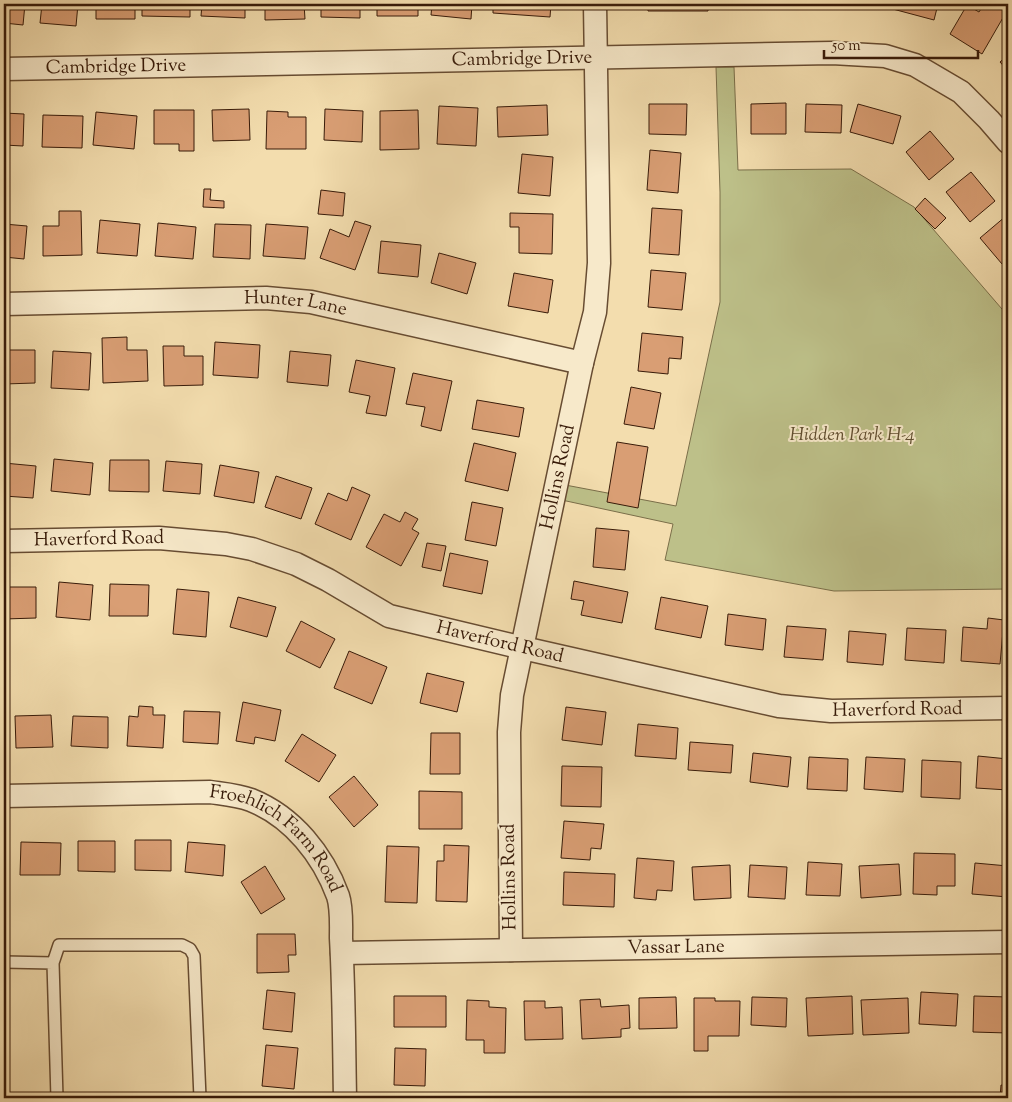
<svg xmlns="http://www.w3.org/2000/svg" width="1012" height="1102" font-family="'Sorts Mill Goudy',serif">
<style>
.green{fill:#bdc089;stroke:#7a6e49}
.building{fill:#d99e74;stroke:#381b09}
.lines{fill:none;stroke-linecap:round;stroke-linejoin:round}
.lane-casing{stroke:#674c32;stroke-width:14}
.street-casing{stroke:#674c32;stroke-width:25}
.lane{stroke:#f7e9ca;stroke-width:11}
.street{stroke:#f7e9ca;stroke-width:22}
.labels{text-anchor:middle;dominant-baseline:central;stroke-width:4;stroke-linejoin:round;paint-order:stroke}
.street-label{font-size:19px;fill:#381b09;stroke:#f7e9ca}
.park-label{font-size:19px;font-style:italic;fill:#604d2f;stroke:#f7e9ca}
</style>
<rect width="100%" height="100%" fill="#f3ddae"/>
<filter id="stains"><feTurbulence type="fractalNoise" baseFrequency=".004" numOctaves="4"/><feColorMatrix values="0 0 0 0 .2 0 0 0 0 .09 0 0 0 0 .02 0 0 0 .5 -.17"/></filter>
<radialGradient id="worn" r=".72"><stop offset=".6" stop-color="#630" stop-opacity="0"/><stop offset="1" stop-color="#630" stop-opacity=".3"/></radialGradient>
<path class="green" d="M716 67H734L738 170 851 169 914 207 1008 316V589L834 591 665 560 673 524 557 499 560 484 676 506 720 302V192Z"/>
<path class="building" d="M4 4H25L23 25 4 23Z
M42 4H78L76 26 40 23Z
M96 4H135V19H96Z
M142 4H190V17L142 16Z
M202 4H245V18L201 16Z
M265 4H304L305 19 265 20Z
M321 4H360V18L321 17Z
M377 4H418V16H377Z
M432 4H472L471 19 431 15Z
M493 4H551L550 17 493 13Z
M648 4H708V11H648Z
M718 4H765V8H718Z
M772 4H822V9Z
M832 4H876V8Z
M890 4H938L934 20 889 8Z
M984 4H999L1008 9 982 54 950 34 967 5 979 12Z
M1008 55V71L1000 62Z
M786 103V134H751V104Z
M649 104H687L686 135 649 134Z
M806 104 842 105 841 133 805 132Z
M858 104 901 116 893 144 850 132Z
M547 105 548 135 498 137 497 107Z
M439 106 478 108 476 146 437 144Z
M249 109 250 140 213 141 212 110Z
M325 109 363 111 362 142 324 140Z
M154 110H194V151H179V144H154Z
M418 110 419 149 380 150V111Z
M267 111 288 112V117H306V149H266Z
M96 112 137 116 134 149 93 145Z
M4 113 24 114 23 146 4 145Z
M43 115 83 116 82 148 42 147Z
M930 131 954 159 929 180 906 152Z
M650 150 681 153 678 193 647 190Z
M522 154 553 157 550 196 518 193Z
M971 172 995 201 970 222 946 192Z
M204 189H211L210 200 224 201V208L203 207Z
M321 190 345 193 343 216 318 214Z
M925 198 946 218 935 229 915 209Z
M652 208 682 210 679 255 649 253Z
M59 211H81L82 255 43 256V226H59Z
M510 213 553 214 552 254 519 253V227H510Z
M1006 216 1008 220V259L1002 264 980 238Z
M100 220 140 224 137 256 97 253Z
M355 221 371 226 355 270 320 258 330 229 349 237Z
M158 223 196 227 193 259 155 256Z
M4 224 27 226 24 259 4 257Z
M215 224 251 225 250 259 213 257Z
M266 224 308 227 305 259 263 256Z
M381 241 421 245 418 277 378 273Z
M439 253 476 263 467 294 431 283Z
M651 270 686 273 682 310 648 307Z
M514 273 553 280 548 313 508 306Z
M642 333 683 337 681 359 669 358 668 374 638 371Z
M127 337V350H147L148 381 103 383 102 338Z
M215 342 260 345 258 378 213 375Z
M163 346H184V356H203V385L164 386Z
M4 350H35V383L4 384Z
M53 351 91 353 89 390 51 388Z
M290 351 331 355 328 386 287 382Z
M356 360 395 368 386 416 366 413 370 396 349 392Z
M413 373 452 381 441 431 421 426 425 407 406 404Z
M631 387 661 393 654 429 624 424Z
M477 400 524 408 519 437 472 429Z
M617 442 648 447 638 508 607 502Z
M474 443 516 453 508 491 465 481Z
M54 459 93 463 90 495 51 491Z
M110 460H149V492L109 491Z
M166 461 202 464 200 494 163 491Z
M4 463 36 466 33 498 4 496Z
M220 465 259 472 254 503 214 496Z
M276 476 312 488 301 519 265 507Z
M352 487 370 495 351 540 315 524 328 493 347 501Z
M472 502 503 508 496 546 465 540Z
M405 512 418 519 412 529 419 533 401 566 366 547 384 514 400 522Z
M596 528 629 531 625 570 593 567Z
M427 543 446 546 441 571 422 567Z
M450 553 488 561 482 594 443 586Z
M574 581 628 592 622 623 581 615 584 601 571 599Z
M59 582 93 585 90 620 56 617Z
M110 584 149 585 148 616H109Z
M4 587H36V618L4 619Z
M177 589 209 592 206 637 173 634Z
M238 597 276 607 267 637 230 627Z
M661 597 708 606 701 638 655 629Z
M728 614 766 619 763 650 725 645Z
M988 618 1004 620 1000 664 961 661 963 627 987 629Z
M301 621 335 639 320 668 286 651Z
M787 626 826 629 823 660 784 657Z
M907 628 946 630 944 663 905 660Z
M849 631 886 634 883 665 847 662Z
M349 651 387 667 372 704 334 688Z
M427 673 464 682 457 712 420 703Z
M243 702 281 710 275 741 255 737 254 744 236 741Z
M139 706 153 707V715H165L163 748 127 746 129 716 138 717Z
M566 707 606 712 602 745 562 740Z
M184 711 220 712 218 744 183 742Z
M51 715 53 747 16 748 15 716Z
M73 716 108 717V748L71 746Z
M638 724 678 728 676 759 635 756Z
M431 733H460V774H430Z
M302 734 336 755 319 782 285 761Z
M690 742 733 745 731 773 688 770Z
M753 753 791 757 788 787 750 782Z
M978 756 1008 759V790L976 788Z
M809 757 848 759 847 791 807 789Z
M866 757 905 759 903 792 864 789Z
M922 760 961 762 960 799 921 797Z
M562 766 602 767 601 807 561 806Z
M354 776 378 805 354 827 329 797Z
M419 791 462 792V829H419Z
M564 821 604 824 601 849 591 848 590 860 561 858Z
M135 840H171V871L135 870Z
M78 841H115V872L78 871Z
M21 842 61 843 60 875H20Z
M188 842 225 845 223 876 185 872Z
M444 845 469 846 467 902 436 901 437 861H444Z
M387 846 419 847 417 903 385 902Z
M914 853 955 854V886H937V895L913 894Z
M637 858 674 861 672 891 657 890 656 900 634 898Z
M808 862 842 864 840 896 806 895Z
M975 863 1008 866V897L972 894Z
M899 864 901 895 861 898 859 866Z
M730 865 731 898 694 900 692 867Z
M750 865 787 867 785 899 748 897Z
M265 866 285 899 261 914 241 882Z
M564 872 615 874 614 907 563 905Z
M257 934H295L296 955H288L289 972 257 973Z
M267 990 295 993 292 1032 263 1029Z
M921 992 958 994 956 1026 919 1024Z
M394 996H446V1027H394Z
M852 996 853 1034 808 1036 806 998Z
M974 996 1008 997V1033L973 1032Z
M676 997 677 1028 639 1029V998Z
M752 997 787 998 786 1027 751 1025Z
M694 998H715V1001H740L739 1036H708V1051H694Z
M908 998 909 1033 863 1035 861 1000Z
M600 999 601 1007 629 1005 630 1028 621 1029V1037L582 1039 580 1000Z
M467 1000 489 1001V1007L506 1008 505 1053H484V1040H466Z
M524 1001H545V1008L562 1007 563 1039 525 1040Z
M266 1045 298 1048 294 1089 262 1086Z
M395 1048 426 1049 425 1086 394 1085Z
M1001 1085 1008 1086V1098H1000Z
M481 1093 517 1096V1098H481Z"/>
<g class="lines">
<defs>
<path id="lane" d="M4 962 53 963 59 945H182L190 949 194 956 200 1098
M53 963 57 1098"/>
<g id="street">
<path id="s1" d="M4 69 832 53 885 56 915 65 961 92 989 120 1008 142"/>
<path id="s2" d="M4 304 266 298 311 302 582 363"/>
<path id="s3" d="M4 541 159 538 226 544 252 549 296 564 328 580 389 616 523 648 779 706 831 711 1008 708"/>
<path id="s4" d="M4 796 210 792C224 794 238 795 251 800 293 817 323 855 338 896 342 908 341 925 341 938 344 991 344 1045 345 1098"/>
<path id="s5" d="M511 950 509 732 512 695 582 363 595 312 599 263 595 4"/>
<path id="s6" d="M342 953 1008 942"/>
</g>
</defs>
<use href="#lane" class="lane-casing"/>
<use href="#street" class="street-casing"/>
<use href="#lane" class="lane"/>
<use href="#street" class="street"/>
</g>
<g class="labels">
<g class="street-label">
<text stroke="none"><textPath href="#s1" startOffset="518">Cambridge Drive</textPath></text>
<text stroke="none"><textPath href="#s1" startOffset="112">Cambridge Drive</textPath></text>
<text stroke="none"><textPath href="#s2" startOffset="292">Hunter Lane</textPath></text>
<text stroke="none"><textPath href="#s5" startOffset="478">Hollins Road</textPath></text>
<text stroke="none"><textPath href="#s3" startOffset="95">Haverford Road</textPath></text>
<text stroke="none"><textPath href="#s3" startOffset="516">Haverford Road</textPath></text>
<text stroke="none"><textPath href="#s3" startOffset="921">Haverford Road</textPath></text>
<text stroke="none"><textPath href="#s4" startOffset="291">Froehlich Farm Road</textPath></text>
<text transform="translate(510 877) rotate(-91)">Hollins Road</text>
<text stroke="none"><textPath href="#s6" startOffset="334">Vassar Lane</textPath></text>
</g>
<g class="park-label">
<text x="852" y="435">Hidden Park H-4</text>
</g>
</g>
<rect width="1012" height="1102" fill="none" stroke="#f3ddae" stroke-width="20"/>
<rect x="5" y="5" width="1002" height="1092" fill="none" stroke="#381b09" stroke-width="2.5"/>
<rect x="10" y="10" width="992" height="1082" fill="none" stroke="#381b09"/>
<path d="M824 50v8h154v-8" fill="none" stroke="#381b09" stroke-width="2.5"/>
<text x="832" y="50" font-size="15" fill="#381b09" stroke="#f7e9ca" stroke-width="4" paint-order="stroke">50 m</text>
<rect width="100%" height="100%" filter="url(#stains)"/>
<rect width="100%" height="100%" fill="url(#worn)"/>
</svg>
